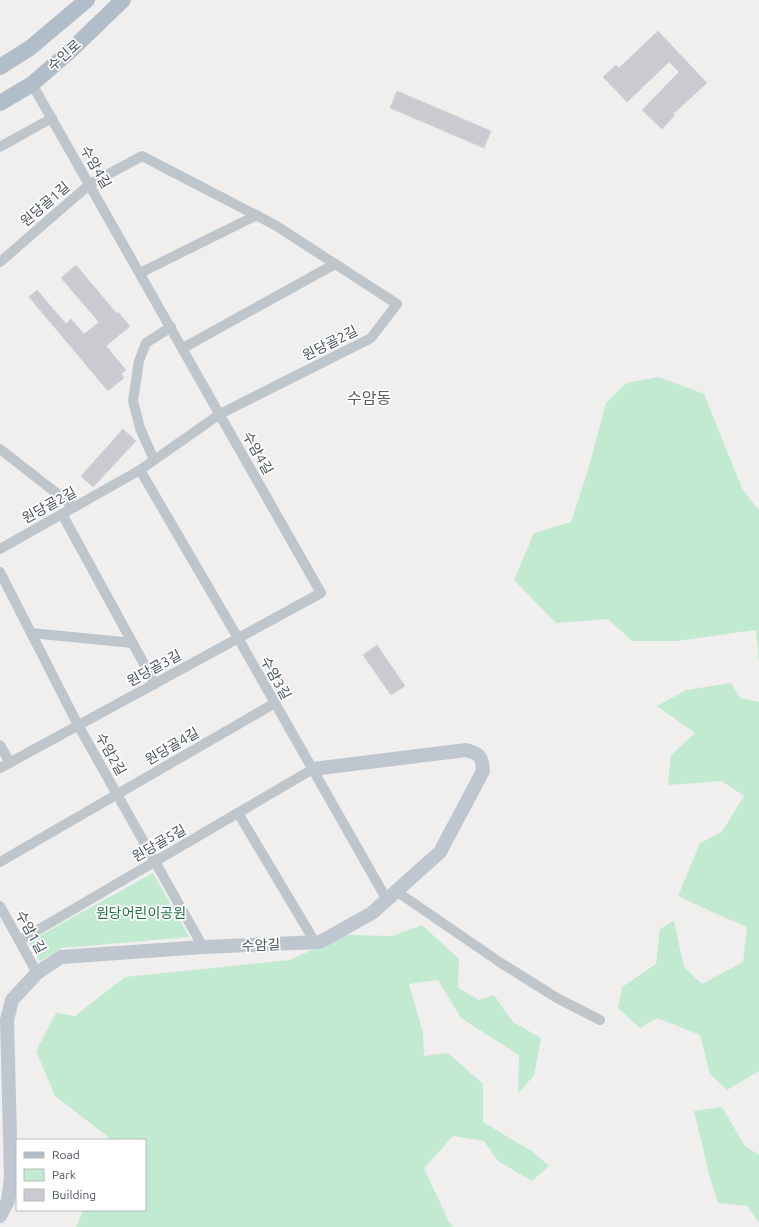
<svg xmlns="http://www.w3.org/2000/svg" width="759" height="1227" font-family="Ubuntu,'Noto Sans KR',sans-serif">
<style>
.green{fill:#c1ead1}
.building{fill:#c9cbd0;stroke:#d3d5d9}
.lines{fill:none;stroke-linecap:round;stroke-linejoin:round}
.street{stroke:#bec6cc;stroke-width:10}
.secondary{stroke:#bec7d0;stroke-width:14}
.primary{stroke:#b1beca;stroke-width:16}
.labels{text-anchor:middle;stroke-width:3.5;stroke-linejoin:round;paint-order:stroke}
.street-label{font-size:14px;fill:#48525a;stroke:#fff}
.park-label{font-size:14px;fill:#21744a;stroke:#fff}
.quarter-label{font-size:16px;fill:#5c5f62;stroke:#fff}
</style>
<rect width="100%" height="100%" fill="#f1eeee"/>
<g class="green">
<path d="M659,377L704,394L742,488L759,511V663L756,630L676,641H632L608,619L556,623L514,580L534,533L571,522L588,470L606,403L626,383Z"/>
<path d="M731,683L740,698L759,702V1071L727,1090L710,1074L700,1035L657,1018L640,1028L618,1008L622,987L656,964L660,929L674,921L684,967L702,984L743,962L747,927L710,911L678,896L700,843L722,832L744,796L722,781L668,785L671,755L695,733L657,706L686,690Z"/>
<path d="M153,873L189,937L62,948L40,961L28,942Z"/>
<path d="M422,925L459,959L458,988L479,1000L494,995L513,1022L541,1038L534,1075L518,1094L519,1055L461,1018L438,980L409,984L423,1033L424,1056L448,1053L483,1084V1122L533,1152L549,1166L532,1181L498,1161L484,1141L453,1136L424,1168L449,1222L454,1227H76L83,1210H145V1140H112L55,1096L36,1051L56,1013L75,1016L125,977L289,960L347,935L392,936Z"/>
<path d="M722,1107L745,1146L759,1155V1223L747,1206L718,1203L710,1178L694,1111Z"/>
</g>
<g class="building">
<path d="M658,31L707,83L673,114L675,115L662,129L642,110L679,72L669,62L627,102L603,77L616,65L619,68Z"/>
<path d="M397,91L491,131L484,148L390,108Z"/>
<path d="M76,265L117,314L118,312L130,326L106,346L126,370L121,374L124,378L108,391L29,297L37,290L66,324L71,319L84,334L99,322L61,278Z"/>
<path d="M123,429L136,441L93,487L81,476Z"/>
<path d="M377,645L405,686L391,695L363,655Z"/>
</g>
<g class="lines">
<g class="street">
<path d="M0,147L52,118"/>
<path d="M0,262L90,184L142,156L275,225L397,304L371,338L220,414L140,470L0,549"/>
<path d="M140,273L257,215"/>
<path d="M183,348L335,264"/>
<path d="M0,449L74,507"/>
<path d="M154,460L140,428L133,401L139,361L146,343L171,327"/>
<path d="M140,470L238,638L387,900"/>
<path d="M62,514L155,684"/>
<path d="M0,572L78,725L203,947"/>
<path d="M31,633L133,643"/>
<path d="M0,745L10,763"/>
<path d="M0,768L321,593L32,84"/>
<path d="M238,813L315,942"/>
<path d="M0,862L275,703"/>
<path d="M396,891L501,963L557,998L600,1020"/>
<path d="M0,906L37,973"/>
<path d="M19,941L313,769"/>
</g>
<path class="secondary" d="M0,1216L8,1201L11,1177L7,1020L12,1000L37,973L61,957L203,947L320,942L372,913L440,852L483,771C482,756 480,754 466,750L313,769"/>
<g class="primary">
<path d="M0,67L30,48L87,0"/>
<path d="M0,103L32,84L69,52L123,0"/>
</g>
</g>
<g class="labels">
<g class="street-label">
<text transform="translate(64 55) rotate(-42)" y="5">수인로</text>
<text transform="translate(96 167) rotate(60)" y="5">수암4길</text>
<text transform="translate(45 204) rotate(-41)" y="5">원당골1길</text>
<text transform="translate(330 343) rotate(-27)" y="5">원당골2길</text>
<text transform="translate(258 453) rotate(61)" y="5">수암4길</text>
<text transform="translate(49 505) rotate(-29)" y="5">원당골2길</text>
<text transform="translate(154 668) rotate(-29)" y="5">원당골3길</text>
<text transform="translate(276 678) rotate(61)" y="5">수암3길</text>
<text transform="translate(172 746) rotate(-30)" y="5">원당골4길</text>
<text transform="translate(111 754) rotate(60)" y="5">수암2길</text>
<text transform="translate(159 843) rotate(-30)" y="5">원당골5길</text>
<text transform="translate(31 932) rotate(61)" y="5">수암1길</text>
<text transform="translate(261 945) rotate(-2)" y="5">수암길</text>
</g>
<g class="park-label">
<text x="141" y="918">원당어린이공원</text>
</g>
<g class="quarter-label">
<text x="369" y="404">수암동</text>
</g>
</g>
<rect x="16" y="1139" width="130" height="72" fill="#ffffff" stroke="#b6babd"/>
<rect x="24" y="1152" width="20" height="6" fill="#b1beca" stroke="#b6babd"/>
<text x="52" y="1159" font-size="12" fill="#48525a">Road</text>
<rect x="24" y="1169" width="20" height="12" fill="#c1ead1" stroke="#b6babd"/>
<text x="52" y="1179" font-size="12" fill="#48525a">Park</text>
<rect x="24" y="1189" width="20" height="12" fill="#c9cbd0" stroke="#b6babd"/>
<text x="52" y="1199" font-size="12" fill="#48525a">Building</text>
</svg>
